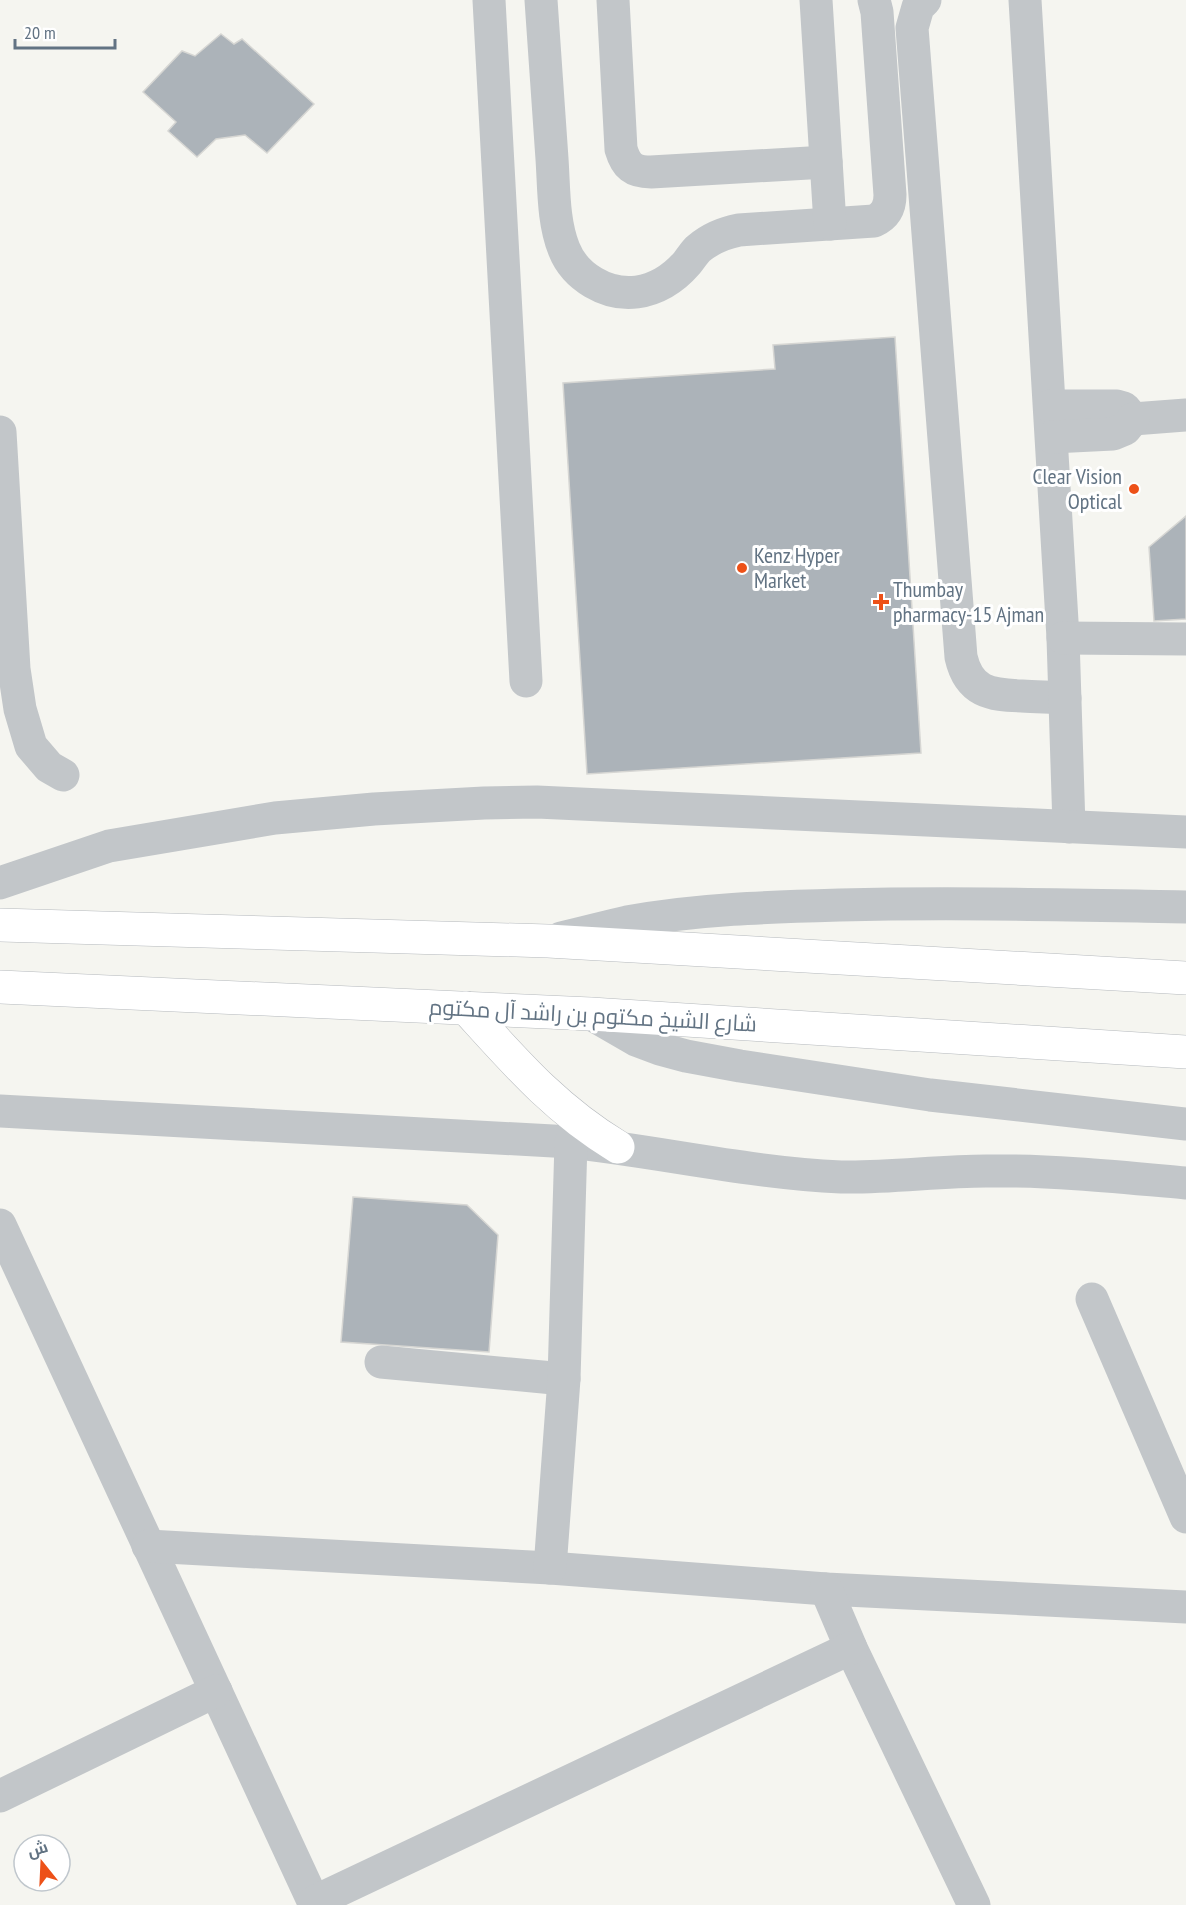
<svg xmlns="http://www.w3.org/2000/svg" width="1186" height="1905" font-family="'PT Sans Narrow',Cairo,sans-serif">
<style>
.building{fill:#acb3b9;stroke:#d6d6d3;stroke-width:1.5}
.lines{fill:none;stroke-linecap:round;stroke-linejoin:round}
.major-casing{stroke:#b5b9bd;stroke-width:34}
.minor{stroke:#c2c6c9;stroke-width:33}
.major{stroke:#fff;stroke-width:33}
.poi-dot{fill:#ed5118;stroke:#fff;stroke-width:2}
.labels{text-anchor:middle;stroke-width:6;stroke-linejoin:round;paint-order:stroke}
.poi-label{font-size:22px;fill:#627383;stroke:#fff;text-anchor:start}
.street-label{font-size:22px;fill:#627383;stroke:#fff}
</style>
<rect width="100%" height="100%" fill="#f5f5f0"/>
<g class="building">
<path d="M221,34L234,44L242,39L314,104L267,153L245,135L216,139L197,157L168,131L176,122L143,92L182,51L195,56Z"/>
<path d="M895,337L921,753L587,774L563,383L775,369L773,345Z"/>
<path d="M1186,516V619L1154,621L1149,547Z"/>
<path d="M353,1197L467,1205L498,1235L489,1352L341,1342Z"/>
</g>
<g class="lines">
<g class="major-casing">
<g id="major">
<path d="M0,925L548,941L1186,978"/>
<path d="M0,987L591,1014L1186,1052"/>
<path d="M466,1008C515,1062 555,1109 618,1147"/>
</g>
</g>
<g class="minor">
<path d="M489,0L526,681"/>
<path d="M541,0C545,53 548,106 552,159C554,188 553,222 564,249C575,277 607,296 637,292C658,289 674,278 687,263C691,258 694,253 698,249C711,238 723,233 739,230L874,221C885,216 890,208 890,195L877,12L874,0"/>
<path d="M613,0L621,149C626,166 633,172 651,172L826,162"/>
<path d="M816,0L830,224"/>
<path d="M925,0L918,7L912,28L961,657C969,692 990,695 1022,696C1037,697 1051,697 1065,698"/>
<path d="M1025,0L1063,638L1069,827"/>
<path d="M1050,406H1117L1124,408L1133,419"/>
<path d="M1133,419L1186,415"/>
<path d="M0,432L14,669L20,709L31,746L49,767L63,775"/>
<path d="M1052,437L1113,434L1125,429L1133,419"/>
<path d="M1063,638L1186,639"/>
<path d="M0,883L109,846L275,818L374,809L484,803L537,802L1186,832"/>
<path d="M561,938C583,933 605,927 627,922C697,909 769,907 840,905C955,902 1071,905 1186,907"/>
<path d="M591,1014L636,1040L660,1049L686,1056L740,1066L930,1095L1186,1124"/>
<path d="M0,1111L571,1142C661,1152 750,1173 841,1177C890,1178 938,1171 986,1171C1053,1170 1120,1177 1186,1183"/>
<path d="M0,1225L315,1905"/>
<path d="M1092,1299L1186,1517"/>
<path d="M381,1362L564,1379"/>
<path d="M148,1546L550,1568L826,1589L1186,1607"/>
<path d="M550,1568L564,1379L571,1142"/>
<path d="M826,1589L851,1648L974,1905"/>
<path d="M0,1796L216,1691"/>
<path d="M314,1902L851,1648"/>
</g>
<use href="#major" class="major"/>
</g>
<g class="poi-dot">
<circle cx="1134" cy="489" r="6"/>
<circle cx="742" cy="568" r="6"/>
<path d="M878 593h6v6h6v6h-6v6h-6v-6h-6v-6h6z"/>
</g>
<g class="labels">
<g class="poi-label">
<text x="1122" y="484" text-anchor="end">Clear Vision<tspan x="1122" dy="25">Optical</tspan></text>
<text x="754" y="563">Kenz Hyper<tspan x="754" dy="25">Market</tspan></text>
<text x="893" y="597">Thumbay<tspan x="893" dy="25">pharmacy-15 Ajman</tspan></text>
</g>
<g class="street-label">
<text transform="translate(593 1015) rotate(3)" y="8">شارع الشيخ مكتوم بن راشد آل مكتوم</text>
</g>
</g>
<g transform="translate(42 1863) rotate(342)"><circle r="28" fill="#ffffff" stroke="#c0c7cd" stroke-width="1.5"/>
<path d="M0-4.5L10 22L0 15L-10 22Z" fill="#ed5118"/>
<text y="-9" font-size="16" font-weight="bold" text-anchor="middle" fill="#627383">ش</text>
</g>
<path d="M15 39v9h100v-9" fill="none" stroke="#627383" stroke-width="3"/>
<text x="24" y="39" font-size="18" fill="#627383" stroke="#ffffff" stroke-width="4.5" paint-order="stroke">20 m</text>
</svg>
